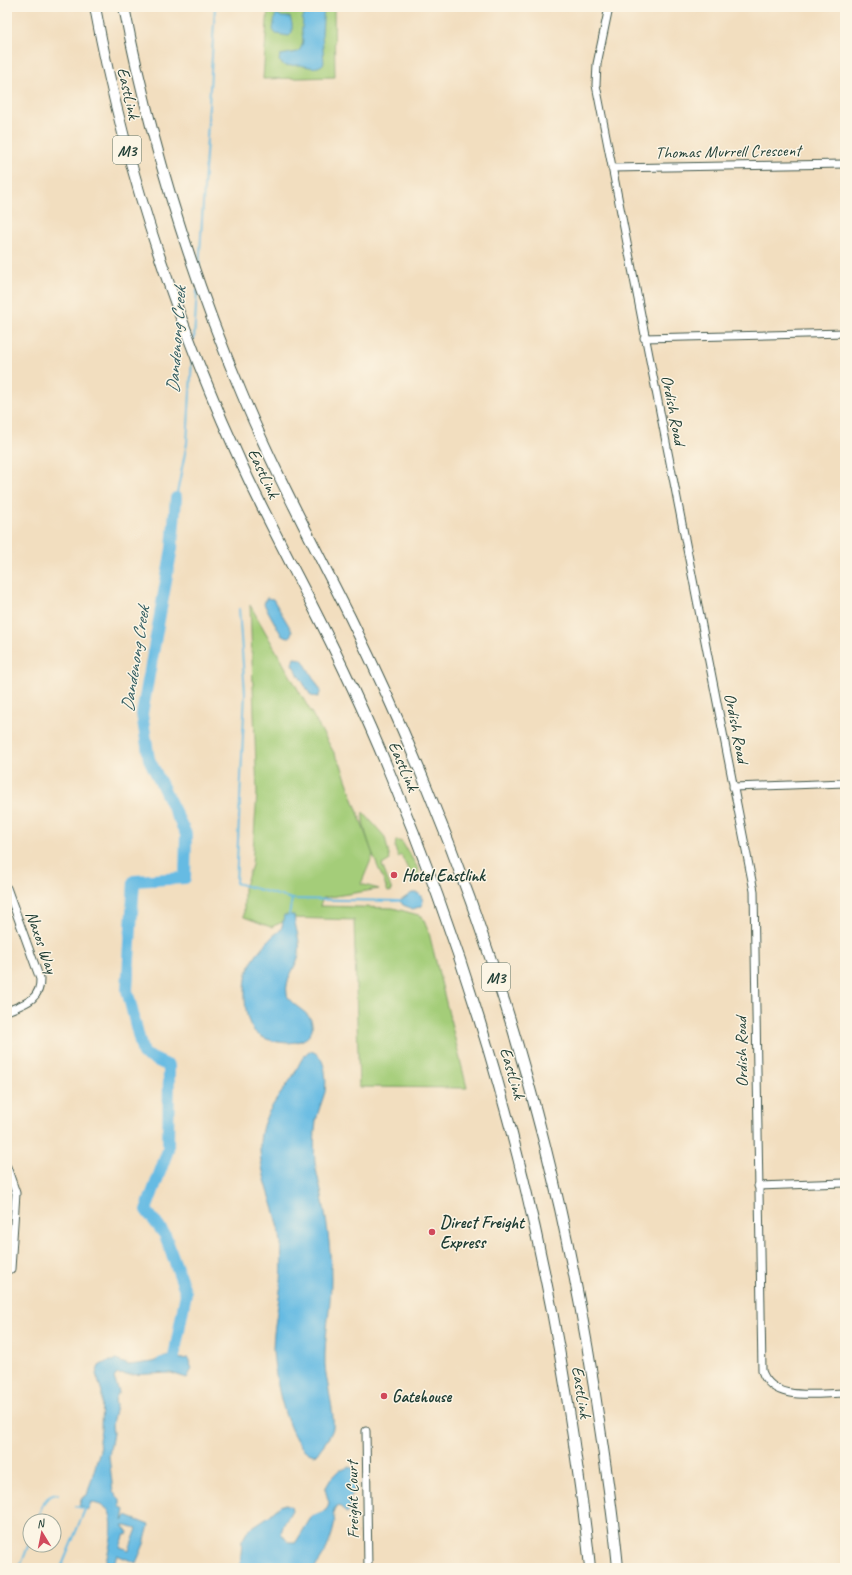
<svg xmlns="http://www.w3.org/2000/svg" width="852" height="1575" font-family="Caveat,sans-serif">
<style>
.green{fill:#a4cd79;stroke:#628556}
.water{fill:#66bbe3;stroke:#427c8c;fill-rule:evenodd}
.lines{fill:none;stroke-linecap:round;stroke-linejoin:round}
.stream{stroke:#66bbe3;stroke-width:2}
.river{stroke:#66bbe3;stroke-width:12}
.minor-casing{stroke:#3f5549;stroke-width:9}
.highway-casing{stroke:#3f5549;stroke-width:12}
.minor{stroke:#fff;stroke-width:7}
.highway{stroke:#fff;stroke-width:10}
.poi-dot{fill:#d1495b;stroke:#fcf5e5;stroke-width:1.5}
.labels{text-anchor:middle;stroke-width:3;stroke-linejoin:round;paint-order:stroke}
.shield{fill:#fcf5e5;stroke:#617469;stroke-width:1}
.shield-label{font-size:16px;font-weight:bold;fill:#1f3d34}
.street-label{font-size:17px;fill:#1f3d34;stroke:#fcf5e5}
.poi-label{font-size:17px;font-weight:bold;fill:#1f3d34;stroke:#fcf5e5;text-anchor:start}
.water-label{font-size:18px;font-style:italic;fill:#315c60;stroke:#fcf5e5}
</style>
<rect width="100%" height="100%" fill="#fcf5e5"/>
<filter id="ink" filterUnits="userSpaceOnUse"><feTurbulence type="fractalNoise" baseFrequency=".025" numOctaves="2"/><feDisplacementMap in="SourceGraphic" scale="8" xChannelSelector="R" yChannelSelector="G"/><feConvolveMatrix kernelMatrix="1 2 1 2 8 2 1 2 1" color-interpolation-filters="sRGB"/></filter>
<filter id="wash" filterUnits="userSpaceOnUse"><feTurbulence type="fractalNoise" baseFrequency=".012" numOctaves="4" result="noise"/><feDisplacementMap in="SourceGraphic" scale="16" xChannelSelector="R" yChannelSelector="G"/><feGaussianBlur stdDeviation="0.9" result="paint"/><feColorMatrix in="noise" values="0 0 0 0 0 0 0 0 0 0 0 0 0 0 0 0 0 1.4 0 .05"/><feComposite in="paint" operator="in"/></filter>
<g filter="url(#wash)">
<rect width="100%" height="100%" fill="#f2debf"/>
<g class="green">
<path d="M268,7H334L335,77L263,79Z"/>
<path d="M250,605L341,765L373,855L361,884L379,889L323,898L320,906L393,908L422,916L429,933L467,1088L359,1087L354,920L292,918L271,927L244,917V888L252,865L257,793Z"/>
<path d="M363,812L385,837L390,860L382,865L392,891L388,892C382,875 360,829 363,812Z"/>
<path d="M396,840L402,842L419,870L418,875L421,876L422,879L417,878L414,883H409L413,879L401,855L398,857L395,848Z"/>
</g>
<g class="water">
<path d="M305,7H324L322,34L324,63C317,71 308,66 299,65C294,65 289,66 285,66L279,61L280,55L298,52C304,45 303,40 302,32C301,27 304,24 302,19L306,12Z"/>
<path d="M277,14L282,17H290L292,24V33L289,36L276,34L273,30L275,16Z"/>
<path d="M266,598L273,599L292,631L290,637L282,636L264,604Z"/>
<path d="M294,658L302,659L321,691L318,697L311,696L292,664Z"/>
<path d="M412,893H418C422,897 424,900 422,906L413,909L403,905L400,901Z"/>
<path d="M284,915H294C295,929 301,940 299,954C297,967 284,979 287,994C290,1008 315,1011 312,1029C308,1050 265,1044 254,1031C244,1019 244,994 246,979C247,965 261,948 271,938C273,935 278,933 280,930C283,927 283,919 284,915Z"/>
<path d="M309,1051C326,1052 327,1079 325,1092C322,1102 318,1111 316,1121C314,1135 314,1149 315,1163C317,1176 321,1189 323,1202C328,1228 331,1254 331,1280C331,1309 324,1336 325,1365C326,1382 335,1413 333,1428C331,1437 322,1446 317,1454L314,1455C287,1450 274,1373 273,1350C273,1334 276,1320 278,1304C282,1282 283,1258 280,1235C275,1202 255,1167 261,1134C265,1111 280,1096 293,1076C298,1068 301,1057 309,1051Z"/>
<path d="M165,1356L182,1359L188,1358L192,1369L187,1378L171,1373L127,1375L117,1374L114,1378L119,1392L115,1399L116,1406L112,1425L113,1433L109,1456L113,1492L120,1499V1507L125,1510L123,1521L126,1516L149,1525L144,1544L136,1563L117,1555L113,1568H104C108,1555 118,1518 106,1508C103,1505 96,1504 91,1502L88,1510L79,1505L82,1498L87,1495L100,1450L99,1440L101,1430L102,1392L96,1374L99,1366L106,1362L116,1360L129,1365L153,1362ZM123,1525L137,1529L129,1550L120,1547L125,1534L127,1535L128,1532Z"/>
<path d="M348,1466L356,1470L355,1488L349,1500L350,1511L346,1513L341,1507L337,1506C329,1513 337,1518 334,1526C331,1540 325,1555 316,1566L314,1568H240L242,1541L248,1530L269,1516L280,1506L286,1504L291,1506L292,1510L284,1524L281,1533L288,1542H296L312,1516L326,1510L329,1503L325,1489L332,1477L340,1469H345Z"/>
</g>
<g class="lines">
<g class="stream">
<path d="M199,269L215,7"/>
<path d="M194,339L197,290"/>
<path d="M176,498L187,443L192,359"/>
<path d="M239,609L245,693L236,883L292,899L400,901"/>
<path d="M289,915L292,899"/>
<path d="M76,1506L85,1509"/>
<path d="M37,1521C41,1509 43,1495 58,1494"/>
<path d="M17,1568L22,1562L30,1541"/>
<path d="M61,1568L86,1507"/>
</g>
<path class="river" d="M162,1363L173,1362L186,1293L165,1235L146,1210L168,1150L169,1066L143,1054L127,990L134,881L185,878L186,834L149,759L142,714L172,548L176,498"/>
</g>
</g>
<g filter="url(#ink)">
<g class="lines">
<g class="minor-casing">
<g id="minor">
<path d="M609,7L597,64L596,85L754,891L762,1371C773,1403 818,1393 845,1393"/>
<path d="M612,168L845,164"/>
<path d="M644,338L845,333"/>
<path d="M733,787L845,783"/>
<path d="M7,888L40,979C41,1000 24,1004 7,1011"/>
<path d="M7,1167L16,1193L11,1269"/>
<path d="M758,1186L845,1183"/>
<path d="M366,1431L368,1568"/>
</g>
</g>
<g class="highway-casing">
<g id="highway">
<path d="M95,7C125,170 178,328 248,478C268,520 290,562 311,603C339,658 365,713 388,769C478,983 540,1206 573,1437C579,1480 586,1524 590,1568"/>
<path d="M124,7C150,140 189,269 242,394C274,471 313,543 350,617C377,672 402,727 425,783C511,990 569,1207 600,1428C607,1475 614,1521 618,1568"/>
</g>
</g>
<use href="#minor" class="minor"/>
<use href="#highway" class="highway"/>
</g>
</g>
<g class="poi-dot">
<circle cx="394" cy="875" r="4"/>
<circle cx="432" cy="1232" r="4"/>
<circle cx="384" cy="1396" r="4"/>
</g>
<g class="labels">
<g class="shield">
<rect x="113" y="136" width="28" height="28" rx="3"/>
<rect x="482" y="963" width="28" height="28" rx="3"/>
</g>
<g class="shield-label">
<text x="127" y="156">M3</text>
<text x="496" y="983">M3</text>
</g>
<g class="street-label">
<text transform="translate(129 93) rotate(77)" y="6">EastLink</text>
<text transform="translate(728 151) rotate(-1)" y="6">Thomas Murrell Crescent</text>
<text transform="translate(674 410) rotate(79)" y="6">Ordish Road</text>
<text transform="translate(264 473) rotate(65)" y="6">EastLink</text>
<text transform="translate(737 728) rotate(79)" y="6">Ordish Road</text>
<text transform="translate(404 766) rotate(67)" y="6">EastLink</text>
<text transform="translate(42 942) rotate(71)" y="6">Naxos Way</text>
<text transform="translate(741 1052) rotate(-91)" y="6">Ordish Road</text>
<text transform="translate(513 1073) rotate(74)" y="6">EastLink</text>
<text transform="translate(582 1392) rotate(81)" y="6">EastLink</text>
<text transform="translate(352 1500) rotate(-91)" y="6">Freight Court</text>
</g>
<g class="poi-label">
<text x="402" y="881">Hotel Eastlink</text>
<text x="440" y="1228">Direct Freight<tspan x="440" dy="20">Express</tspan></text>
<text x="392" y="1402">Gatehouse</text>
</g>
<g class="water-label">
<text transform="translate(176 340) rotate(-86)" y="6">Dandenong Creek</text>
<text transform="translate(135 659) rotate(-81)" y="6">Dandenong Creek</text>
</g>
</g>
<rect width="852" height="1575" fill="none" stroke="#fcf5e5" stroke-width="24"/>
<g transform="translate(42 1533) rotate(350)"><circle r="19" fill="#fcf5e5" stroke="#a4ab9e"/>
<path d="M0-3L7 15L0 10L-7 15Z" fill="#d1495b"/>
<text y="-6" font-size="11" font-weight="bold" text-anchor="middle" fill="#1f3d34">N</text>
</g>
</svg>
